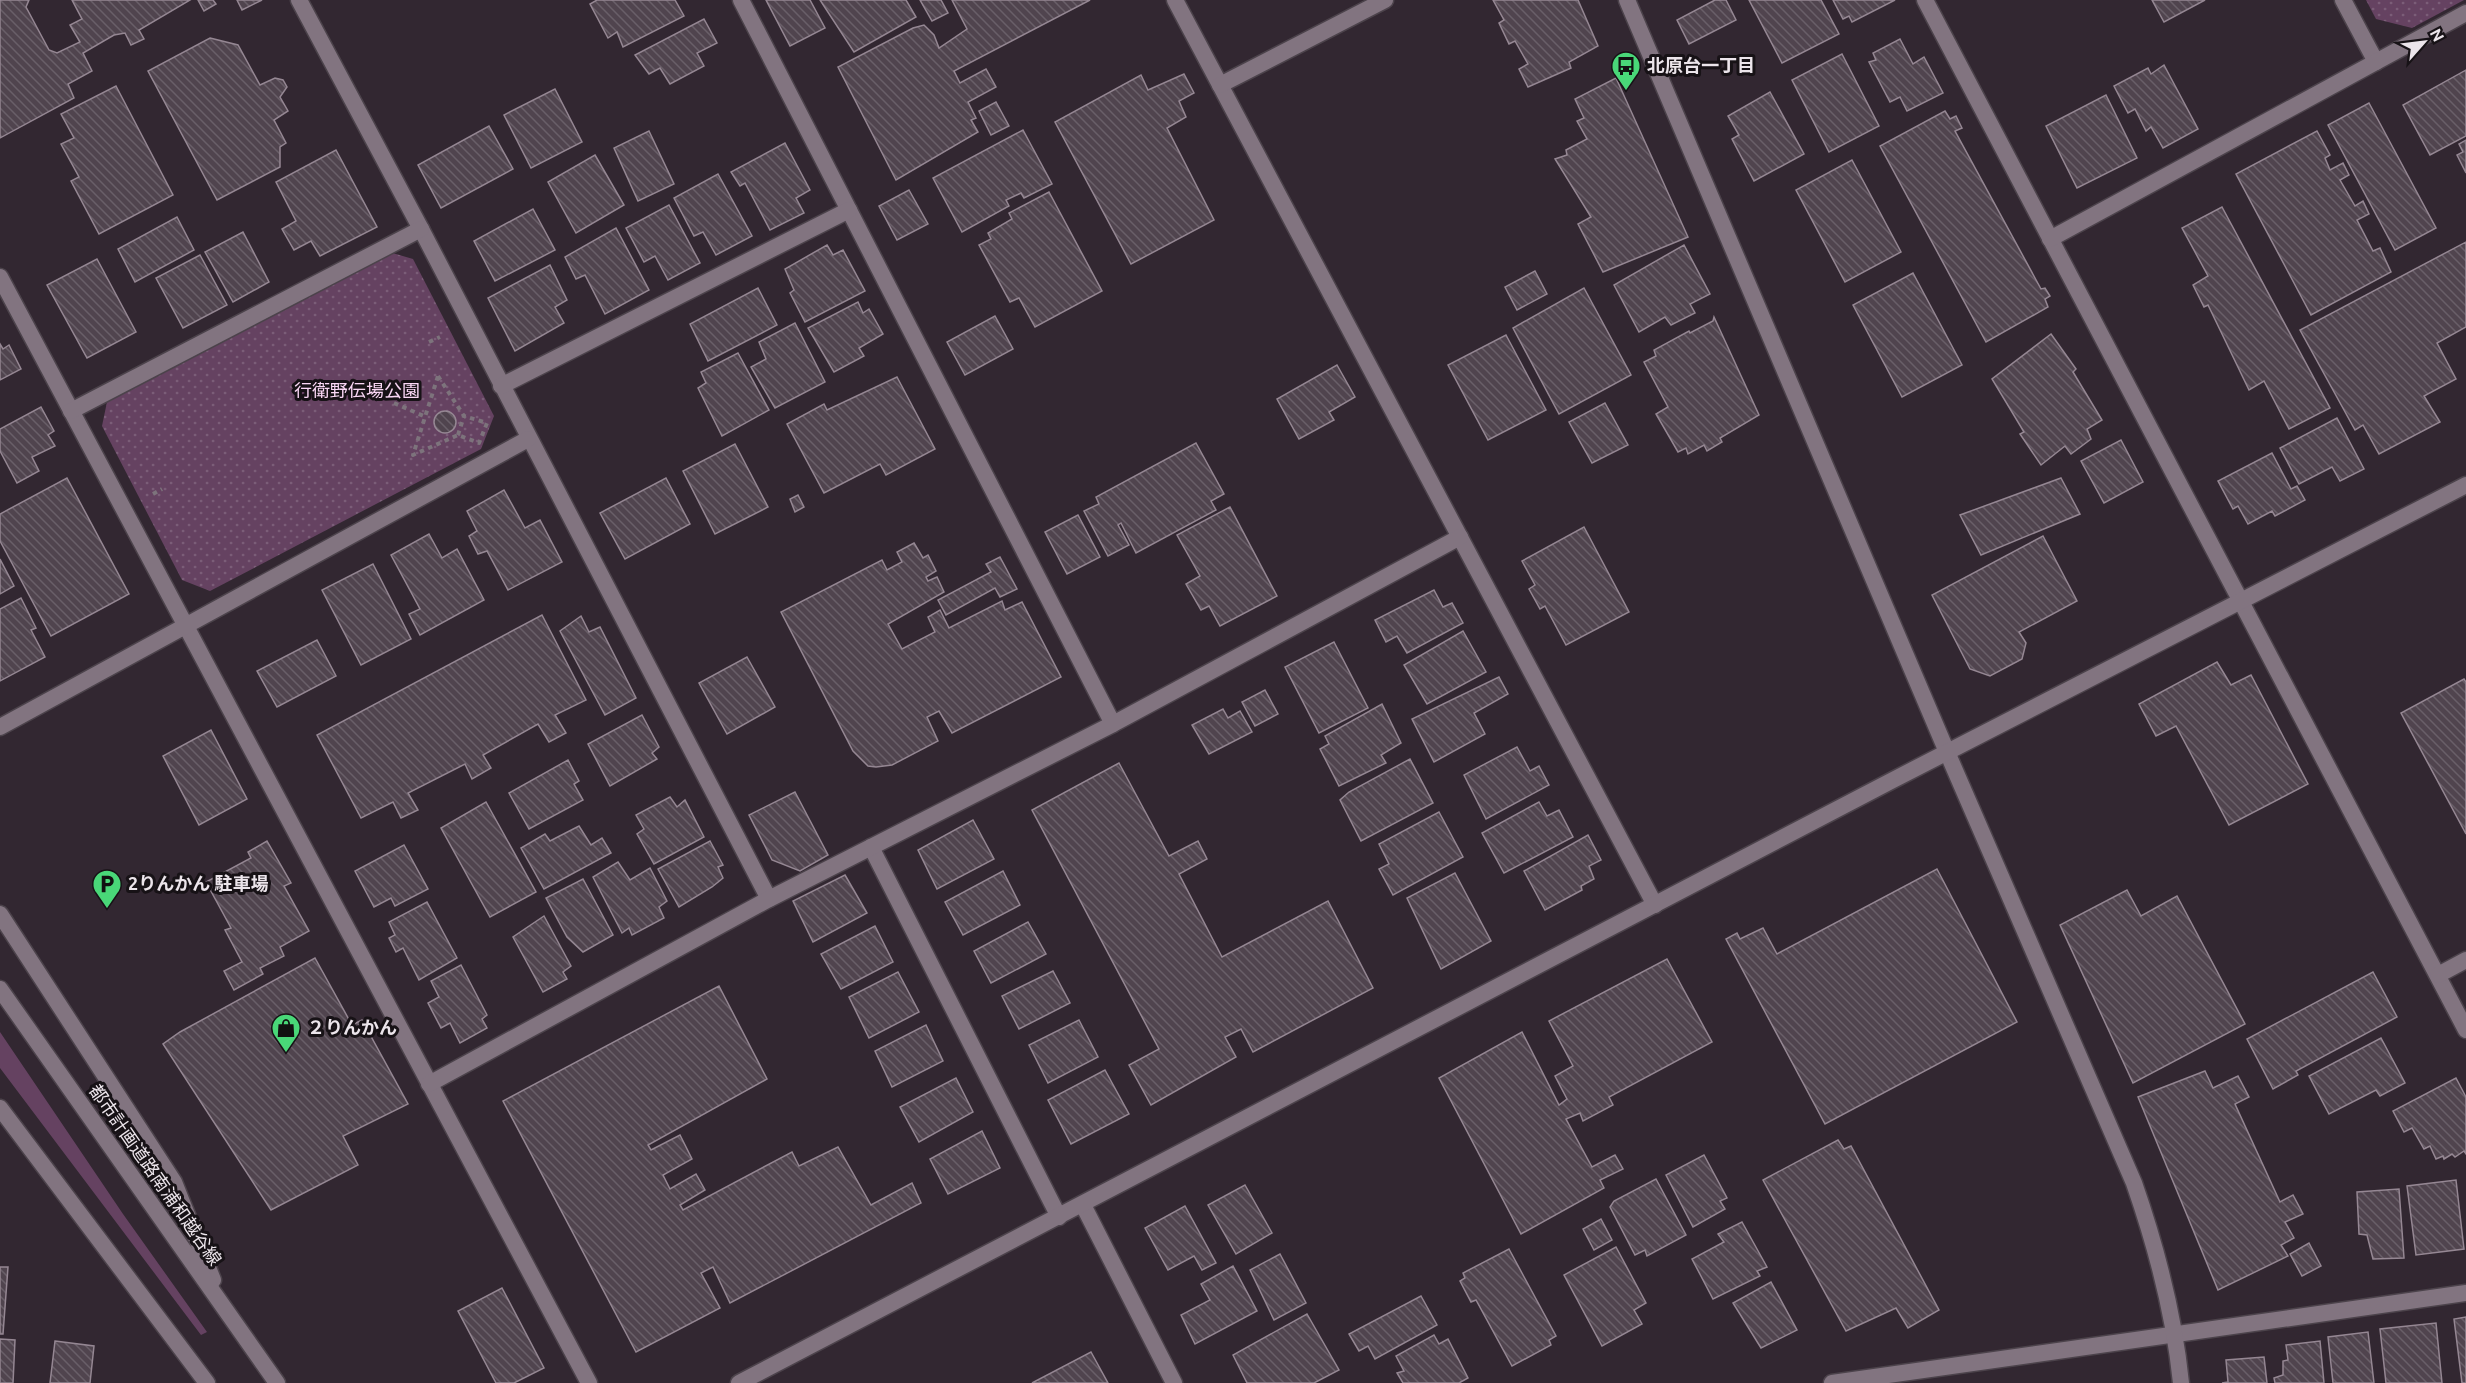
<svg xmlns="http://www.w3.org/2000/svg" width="2466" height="1383" font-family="Ubuntu,'Noto Sans JP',sans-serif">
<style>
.green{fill:#654261}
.park{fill:url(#park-dots)}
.building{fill:url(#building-back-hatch);stroke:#958793;stroke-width:1.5}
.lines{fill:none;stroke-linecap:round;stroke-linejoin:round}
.minor-casing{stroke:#4c434b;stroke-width:19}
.tertiary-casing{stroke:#4c434b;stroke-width:19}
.path{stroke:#7d737c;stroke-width:4;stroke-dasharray:4.5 4.5;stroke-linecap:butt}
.minor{stroke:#827480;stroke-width:16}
.tertiary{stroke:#827480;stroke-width:16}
.labels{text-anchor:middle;stroke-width:6;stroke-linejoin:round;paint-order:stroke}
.poi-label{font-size:18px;font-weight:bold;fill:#ece5eb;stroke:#171216;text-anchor:start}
.park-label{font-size:18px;fill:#fad7f5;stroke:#171216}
.street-label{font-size:18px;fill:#ece5eb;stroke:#171216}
</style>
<defs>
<pattern id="park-dots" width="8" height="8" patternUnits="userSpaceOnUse" patternTransform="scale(1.5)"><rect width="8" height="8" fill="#654261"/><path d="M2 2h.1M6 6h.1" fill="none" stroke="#7b5d78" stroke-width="1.8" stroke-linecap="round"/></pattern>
<pattern id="building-back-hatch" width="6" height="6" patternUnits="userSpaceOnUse" patternTransform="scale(1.5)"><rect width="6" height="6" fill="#50444e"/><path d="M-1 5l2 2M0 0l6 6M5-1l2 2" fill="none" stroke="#695f68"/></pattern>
</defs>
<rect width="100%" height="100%" fill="#322731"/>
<path class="green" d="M0,1032L123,1214L207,1332L201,1335L0,1068Z"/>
<g class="park">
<path d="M2366,0H2464L2412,28L2376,19Z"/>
<path d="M389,252L413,259L494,416L481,449L210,591L182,580L102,426L107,402Z"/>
</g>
<g class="building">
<path d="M0,0H29L26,7L49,50L57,53L80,42L70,25L82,19L72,0H190L139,30L144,39L131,45L125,33L114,35L83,53L92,71L68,84L74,98L0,138Z"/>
<path d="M198,0H213L216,4L204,11Z"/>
<path d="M237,0H262L242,10Z"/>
<path d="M597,0H675L684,16L623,47L617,32L608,38L590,4Z"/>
<path d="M766,0H810L825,28L790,46Z"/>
<path d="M820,0H906L916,17L854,52Z"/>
<path d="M920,0H941L948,13L932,21Z"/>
<path d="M952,0H1090L954,71L960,83L986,69L996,87L968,102L976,118L971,120L978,132L896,180L838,67L913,28L924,25L934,35L939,48L967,29Z"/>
<path d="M1493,0H1578L1598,46L1569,62L1571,68L1528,87L1519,69L1528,64L1515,41L1509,44L1499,23L1504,20Z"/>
<path d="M1715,0H1726L1736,20L1689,44L1677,20Z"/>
<path d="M1749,0H1821L1839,34L1782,63Z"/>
<path d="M1833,0H1895L1852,22L1849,16L1843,19Z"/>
<path d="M2152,0H2205L2164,22Z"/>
<path d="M704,19L717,43L697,53L704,66L670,84L660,68L649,74L635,55Z"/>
<path d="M210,38L238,45L260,85L275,78L283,80L287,87L280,97L288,111L274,120L286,143L280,147V167L217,200L148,71Z"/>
<path d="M1900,39L1913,64L1924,57L1943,93L1907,111L1900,97L1890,102L1869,62L1876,60L1873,53Z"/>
<path d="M1842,54L1879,126L1829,152L1792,80Z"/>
<path d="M2164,65L2198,129L2163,148L2151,127L2146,131L2135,109L2128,113L2114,86L2148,68L2151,74Z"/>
<path d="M2466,70V136L2430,155L2403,105Z"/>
<path d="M1184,74L1194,93L1179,101L1186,117L1167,128L1214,220L1131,264L1055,122L1141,75L1148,90Z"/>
<path d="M1616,78L1688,237L1603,272L1578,224L1591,217L1555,159L1567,155L1566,150L1587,139L1577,121L1584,118L1575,99Z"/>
<path d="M116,86L173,195L99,234L71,181L79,177L61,144L74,138L61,114Z"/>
<path d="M555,89L582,142L531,168L504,115Z"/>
<path d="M1770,92L1804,154L1754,181L1732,139L1739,135L1728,116Z"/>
<path d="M2106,95L2137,158L2077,188L2046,126Z"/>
<path d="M996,102L1009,126L991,135L979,111Z"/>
<path d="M2369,103L2436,228L2395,250L2328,125Z"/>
<path d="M1945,111L1950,119L1956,116L1962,128L1955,131L2041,289L2045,288L2050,296L2045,299L2048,307L1986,342L1880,146Z"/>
<path d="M489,126L513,169L441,208L418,165Z"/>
<path d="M1023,130L1052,184L1024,198L1021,193L1006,200L1009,206L962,232L933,178Z"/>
<path d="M649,131L674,184L638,201L614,148Z"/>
<path d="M2317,131L2330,155L2325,158L2330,170L2343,163L2349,175L2340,180L2355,206L2363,201L2369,214L2357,220L2373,251L2380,248L2391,272L2311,315L2236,174Z"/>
<path d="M2466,140V173L2457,155L2463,152L2459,144Z"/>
<path d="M785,143L810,190L796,198L804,213L770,230L745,183L740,186L731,172Z"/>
<path d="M336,150L377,227L320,256L311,241L294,250L282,229L296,221L276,182Z"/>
<path d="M595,155L624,205L576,233L548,182Z"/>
<path d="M1852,160L1901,252L1845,282L1796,190Z"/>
<path d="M718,174L752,236L716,255L703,232L694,236L674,198Z"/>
<path d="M909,190L928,224L897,240L879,206Z"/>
<path d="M1049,192L1102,291L1035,327L1019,298L1010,302L979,245L991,239L988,233L1012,219L1009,213Z"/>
<path d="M669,205L700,263L668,280L655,256L644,262L626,228Z"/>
<path d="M2222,207L2330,408L2289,429L2264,381L2249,390L2208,305L2204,307L2193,285L2208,276L2182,228Z"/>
<path d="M533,209L555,250L495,281L474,241Z"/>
<path d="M177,217L194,250L135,282L118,249Z"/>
<path d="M616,228L649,290L605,314L585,275L576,279L565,257Z"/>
<path d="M243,232L269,282L233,302L205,252Z"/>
<path d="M2466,242V327L2437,343L2456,379L2424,396L2440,422L2379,454L2363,425L2355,430L2300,330Z"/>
<path d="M827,245L833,255L843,250L865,291L805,322L790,293L794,290L785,269Z"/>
<path d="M1684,245L1710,294L1690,304L1695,313L1671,325L1665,317L1639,332L1614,285Z"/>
<path d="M200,255L227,305L183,328L156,278Z"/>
<path d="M97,259L136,332L87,358L47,285Z"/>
<path d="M550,265L567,300L555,307L564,323L515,351L488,298Z"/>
<path d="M1535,271L1547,294L1517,310L1505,287Z"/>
<path d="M1913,273L1962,365L1902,397L1853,305Z"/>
<path d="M758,288L777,325L708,361L690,324Z"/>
<path d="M1584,288L1631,375L1559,414L1513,328Z"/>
<path d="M858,302L863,313L869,309L883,334L859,348L864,356L834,372L808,328Z"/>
<path d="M995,316L1013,349L965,375L947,342Z"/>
<path d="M1714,317L1759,415L1720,438L1722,442L1707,451L1704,445L1688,454L1686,448L1678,452L1656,414L1668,407L1644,362L1656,356L1654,350L1689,331L1690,333L1713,321Z"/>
<path d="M795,323L825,382L775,408L751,367L766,359L759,342Z"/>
<path d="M2051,334L2076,369L2073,372L2102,420L2087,429L2091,439L2071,454L2065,446L2041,465L2020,434L2024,432L1992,379Z"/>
<path d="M1506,335L1546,410L1488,440L1448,365Z"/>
<path d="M0,344L3,349L9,345L21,369L0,380Z"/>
<path d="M738,353L769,410L722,436L698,388L706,383L701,372Z"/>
<path d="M1337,365L1355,397L1329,412L1334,420L1299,439L1277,399Z"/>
<path d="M897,377L935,449L886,475L880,464L824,493L787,424L824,404L827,410Z"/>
<path d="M1605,403L1628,445L1592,463L1569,422Z"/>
<path d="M41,407L54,431L48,435L55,446L32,457L39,471L17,483L0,451V429Z"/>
<circle cx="445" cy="422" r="11"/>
<path d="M2337,418L2364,469L2340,481L2332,467L2299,484L2280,448Z"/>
<path d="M2121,440L2143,482L2104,503L2081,461Z"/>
<path d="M1196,443L1224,494L1211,501L1216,510L1136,553L1121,523L1118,525L1129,545L1108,556L1084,511L1099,504L1096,497Z"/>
<path d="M735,444L768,507L715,534L683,471Z"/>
<path d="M2272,453L2291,489L2297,486L2305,500L2275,516L2272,511L2248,524L2238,506L2233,509L2218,481Z"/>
<path d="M67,478L129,594L51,636L0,541V514Z"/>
<path d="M666,478L690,524L625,559L600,513Z"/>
<path d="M2061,478L2080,514L1981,555L1960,515Z"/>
<path d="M504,490L525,528L540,520L562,562L508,590L487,551L478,554L469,536L477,531L467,511Z"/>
<path d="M798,495L804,507L795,512L790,499Z"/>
<path d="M1230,507L1277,596L1220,626L1209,606L1201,610L1186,584L1200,576L1177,535Z"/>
<path d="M1078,515L1100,557L1067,574L1045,532Z"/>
<path d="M1584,527L1629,612L1566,645L1545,606L1540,609L1529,589L1535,585L1522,561Z"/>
<path d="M429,534L442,558L457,549L484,600L420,635L409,614L420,609L391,555Z"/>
<path d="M2043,536L2077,601L2019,632L2026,643L2022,659L1990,676L1970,669L1932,595Z"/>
<path d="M914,543L923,558L928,555L936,571L926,577L928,581L937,577L944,592L888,624L902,649L935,632L928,617L940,610L949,628L1002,601L1005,610L1022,602L1061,677L952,733L939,711L927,717L938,741L892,765L876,767L868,766L853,751L781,612L882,560L887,570L902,562L897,552Z"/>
<path d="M1000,557L1017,589L1000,597L995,588L946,615L938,600L991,572L986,564Z"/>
<path d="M0,559L14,586L0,594Z"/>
<path d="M373,564L411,639L361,665L322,590Z"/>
<path d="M1434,590L1443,607L1452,603L1463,623L1407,653L1397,636L1386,642L1375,620Z"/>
<path d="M21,598L36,628L31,630L45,657L0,681V609Z"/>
<path d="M542,615L586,700L555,715L566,733L549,742L538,724L483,755L491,768L472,779L465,764L408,793L418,810L401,818L393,802L361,818L317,735Z"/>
<path d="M581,616L589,632L600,627L636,698L605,715L560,631Z"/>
<path d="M1463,631L1486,672L1427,704L1404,665Z"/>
<path d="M317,640L336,676L277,707L257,671Z"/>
<path d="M1334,642L1368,708L1319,733L1285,667Z"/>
<path d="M747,657L775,707L727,734L699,683Z"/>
<path d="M2217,662L2231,685L2251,675L2308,784L2229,825L2176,726L2156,736L2139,704Z"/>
<path d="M1499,677L1508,694L1474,713L1485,734L1434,762L1412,719Z"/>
<path d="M2464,679L2466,682V834L2401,713Z"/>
<path d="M1265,690L1278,714L1255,726L1242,702Z"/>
<path d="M1382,704L1401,743L1381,755L1386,763L1339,786L1320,749L1329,744L1325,736Z"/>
<path d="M1223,709L1228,718L1240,711L1252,732L1209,754L1192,725Z"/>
<path d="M642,715L659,747L652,753L657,759L610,786L588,744Z"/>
<path d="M211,730L247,799L199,825L163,756Z"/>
<path d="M1517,747L1530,771L1539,766L1549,785L1486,819L1464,775Z"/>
<path d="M1410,759L1433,803L1361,841L1340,800L1349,792Z"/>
<path d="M568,760L579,781L574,784L583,800L529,829L509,793Z"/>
<path d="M1119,763L1169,856L1198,841L1207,859L1179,874L1222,957L1328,901L1373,988L1253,1052L1241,1029L1225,1037L1236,1057L1151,1105L1129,1065L1159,1049L1032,810Z"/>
<path d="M795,792L828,855L800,871L772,860L749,815Z"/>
<path d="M670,797L677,807L685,800L704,837L654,864L637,834L644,829L636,815Z"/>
<path d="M486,802L536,892L490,917L441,828Z"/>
<path d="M1539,802L1547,816L1559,810L1573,837L1504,873L1482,833Z"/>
<path d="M1439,812L1463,857L1393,895L1379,869L1389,864L1379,844Z"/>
<path d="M973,820L994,859L937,889L918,850Z"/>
<path d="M579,826L591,845L602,838L611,853L544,889L521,848L545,834L550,841Z"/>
<path d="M1588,835L1601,860L1589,866L1594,879L1581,886L1582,890L1545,910L1524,871Z"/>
<path d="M267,841L291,883L284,886L309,931L280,947L284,956L260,968L263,974L234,990L224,971L242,962L225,930L231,928L206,882L251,858L248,852Z"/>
<path d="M710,841L723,865L718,867L723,878L712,887L679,907L658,869Z"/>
<path d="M404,845L428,889L395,906L391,898L374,907L355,871Z"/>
<path d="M618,862L630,880L650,868L667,901L659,907L664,918L632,935L629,928L622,933L593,877Z"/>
<path d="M1937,869L2017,1022L1825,1124L1726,939L1737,933L1740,939L1763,928L1777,954Z"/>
<path d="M1003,871L1020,905L963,935L945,902Z"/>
<path d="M1455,873L1491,941L1441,969L1407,898Z"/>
<path d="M845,875L867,913L813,942L793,901Z"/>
<path d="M583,879L613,935L583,952L567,937L546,898Z"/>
<path d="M2127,890L2141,916L2177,896L2245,1024L2133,1083L2060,925Z"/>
<path d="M427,902L457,958L419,980L403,948L396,952L389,938L395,935L389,922Z"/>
<path d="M544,916L571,966L563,972L567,979L543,992L513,937Z"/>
<path d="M1028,922L1046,954L991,983L974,951Z"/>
<path d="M875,926L893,962L841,989L821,954Z"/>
<path d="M315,958L352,1025L362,1020L408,1104L343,1136L358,1165L271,1210L163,1044L180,1032Z"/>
<path d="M1667,959L1712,1042L1609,1097L1613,1105L1583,1121L1580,1113L1566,1119L1592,1167L1615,1155L1623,1169L1600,1180L1604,1188L1521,1234L1439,1078L1522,1032L1559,1105L1567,1099L1555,1076L1573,1066L1549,1021Z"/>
<path d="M461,965L487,1015L482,1019L487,1028L460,1043L450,1023L441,1028L428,1003L439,997L431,981Z"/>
<path d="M1053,971L1070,1003L1019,1029L1002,996Z"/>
<path d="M898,972L919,1012L869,1038L849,997Z"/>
<path d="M2373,972L2397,1017L2296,1071L2298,1075L2273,1089L2247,1039Z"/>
<path d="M719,986L767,1079L648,1145L651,1150L680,1135L692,1159L663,1175L670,1189L696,1174L705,1190L680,1205L683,1210L792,1152L799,1166L838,1147L871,1205L912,1183L921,1203L730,1303L713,1267L701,1273L720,1308L636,1352L503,1101Z"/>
<path d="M1079,1020L1098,1057L1048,1083L1029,1045Z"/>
<path d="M926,1025L943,1061L892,1087L875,1051Z"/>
<path d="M2381,1038L2405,1083L2380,1096L2376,1090L2329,1114L2309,1076Z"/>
<path d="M1105,1070L1129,1114L1071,1144L1048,1100Z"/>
<path d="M2205,1071L2213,1088L2238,1076L2249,1097L2235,1104L2280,1202L2293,1195L2303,1214L2285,1222L2294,1238L2281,1245L2288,1256L2218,1290L2138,1097Z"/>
<path d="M956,1078L973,1112L919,1142L900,1107Z"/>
<path d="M2456,1078L2466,1097V1154L2464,1151L2455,1157L2452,1154L2444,1159L2443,1156L2436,1159L2430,1146L2424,1149L2412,1128L2404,1132L2393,1111Z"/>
<path d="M982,1131L1000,1168L948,1194L930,1159Z"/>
<path d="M1838,1140L1844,1149L1851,1146L1939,1310L1908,1328L1896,1308L1846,1331L1763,1180Z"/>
<path d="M1704,1155L1727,1198L1720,1201L1725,1209L1693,1227L1666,1175Z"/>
<path d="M1656,1179L1686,1235L1647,1256L1645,1250L1635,1255L1610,1207L1614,1201Z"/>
<path d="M2456,1180L2464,1249L2416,1255L2407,1186Z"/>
<path d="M1245,1185L1272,1233L1236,1254L1208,1205Z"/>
<path d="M2399,1189L2404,1258L2373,1259L2367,1235L2359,1234L2357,1192Z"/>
<path d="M1185,1206L1216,1263L1202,1270L1194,1256L1168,1270L1145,1228Z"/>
<path d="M1601,1219L1612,1240L1594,1250L1583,1229Z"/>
<path d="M1742,1222L1767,1267L1757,1271L1760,1276L1713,1299L1692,1259L1724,1242L1718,1234Z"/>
<path d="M2309,1243L2321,1266L2302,1276L2290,1254Z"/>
<path d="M1616,1247L1646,1303L1634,1310L1642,1324L1602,1346L1564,1275Z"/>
<path d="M1509,1249L1556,1336L1549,1340L1551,1345L1512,1366L1476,1300L1471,1302L1460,1281L1465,1278L1463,1273Z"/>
<path d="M1280,1254L1306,1303L1274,1320L1250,1270Z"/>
<path d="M1233,1266L1257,1311L1195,1344L1181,1315L1210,1300L1201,1284Z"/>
<path d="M0,1267H8L3,1334H0Z"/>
<path d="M1771,1282L1797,1330L1761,1348L1733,1303Z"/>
<path d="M502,1288L544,1368L514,1383H496L458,1311Z"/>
<path d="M1421,1296L1437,1325L1375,1359L1368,1346L1359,1351L1349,1334Z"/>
<path d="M1307,1314L1339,1370L1314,1383H1247L1233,1355Z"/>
<path d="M2466,1317V1383H2462L2454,1319Z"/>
<path d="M2436,1323L2442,1383H2386L2380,1329Z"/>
<path d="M2368,1332L2374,1383H2333L2328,1337Z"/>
<path d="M1434,1335L1439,1344L1448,1339L1468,1378L1459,1383H1403L1397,1373L1404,1371L1396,1356Z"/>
<path d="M0,1339L15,1340L13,1383H0Z"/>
<path d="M55,1341L94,1346L90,1383H50Z"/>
<path d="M2320,1341L2324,1383H2275L2274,1378L2283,1375V1361L2288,1360L2286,1345Z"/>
<path d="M1091,1352L1108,1383H1032Z"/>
<path d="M2264,1357L2267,1383H2222L2228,1382L2226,1360Z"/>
</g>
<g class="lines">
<g class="minor-casing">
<g id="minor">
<path d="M299,0L421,229L769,899"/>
<path d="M741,0L1113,724"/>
<path d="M1175,0L1655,905"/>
<path d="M1925,0L2466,1030"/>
<path d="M2343,0L2376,62"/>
<path d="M1220,85L1385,0"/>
<path d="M2050,239L2466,13"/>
<path d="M0,277L589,1383"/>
<path d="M501,386L849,210"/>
<path d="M71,411L421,229"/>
<path d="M0,727L528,439"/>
<path d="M871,847L1059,1217"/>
<path d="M2438,975L2466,960"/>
<path d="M429,1084L769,899L1113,724L1460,537"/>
<path d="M1083,1205L1174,1383"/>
<path d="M1832,1383L2466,1293"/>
</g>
</g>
<g class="tertiary-casing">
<g id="tertiary">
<path d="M1627,0L1947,752L2134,1183C2157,1249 2174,1314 2181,1383"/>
<path d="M0,914L174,1182L213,1280"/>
<path d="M0,989L277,1383"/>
<path d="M0,1108L207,1383"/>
<path d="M739,1383L1893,780L2466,485"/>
</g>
</g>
<g class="path">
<path d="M429,342L440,337"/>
<path d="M438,376L464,416L487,423L479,443L458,435L413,455Z"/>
<path d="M394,403L426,417"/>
<path d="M458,435L464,416"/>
<path d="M153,494L162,489"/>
</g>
<use href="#minor" class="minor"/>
<use href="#tertiary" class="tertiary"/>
</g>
<defs>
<g id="bus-pin" transform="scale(1.5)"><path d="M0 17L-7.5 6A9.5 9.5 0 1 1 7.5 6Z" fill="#49d778" stroke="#171216"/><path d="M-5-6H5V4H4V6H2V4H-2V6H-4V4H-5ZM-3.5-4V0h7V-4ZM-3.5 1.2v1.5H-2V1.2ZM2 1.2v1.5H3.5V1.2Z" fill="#111"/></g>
<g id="parking-pin" transform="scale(1.5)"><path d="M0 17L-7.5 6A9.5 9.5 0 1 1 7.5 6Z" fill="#49d778" stroke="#171216"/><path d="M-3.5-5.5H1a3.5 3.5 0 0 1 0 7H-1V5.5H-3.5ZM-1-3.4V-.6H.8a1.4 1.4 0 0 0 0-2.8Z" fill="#111"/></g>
<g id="shop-pin" transform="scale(1.5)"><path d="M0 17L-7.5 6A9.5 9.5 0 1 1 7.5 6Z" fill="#49d778" stroke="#171216"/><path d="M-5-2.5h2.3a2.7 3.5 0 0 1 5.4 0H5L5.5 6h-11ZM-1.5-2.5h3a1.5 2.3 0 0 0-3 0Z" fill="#111"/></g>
</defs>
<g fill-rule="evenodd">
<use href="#bus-pin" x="1626" y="66"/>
<use href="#parking-pin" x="107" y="884"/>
<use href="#shop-pin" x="286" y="1028"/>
</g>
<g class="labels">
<g class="poi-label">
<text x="1647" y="72">北原台一丁目</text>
<text x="128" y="890">2りんかん 駐車場</text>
<text x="307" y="1034">２りんかん</text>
</g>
<g class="park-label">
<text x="357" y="397">行衛野伝場公園</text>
</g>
<g class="street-label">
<text transform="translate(155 1175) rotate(55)" y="6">都市計画道路南浦和越谷線</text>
</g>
</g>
<g transform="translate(2424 42) rotate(62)" stroke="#171216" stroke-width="4.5" paint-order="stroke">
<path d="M0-4.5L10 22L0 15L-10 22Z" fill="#ece5eb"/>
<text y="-9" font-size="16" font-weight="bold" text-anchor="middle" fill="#ece5eb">N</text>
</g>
</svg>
